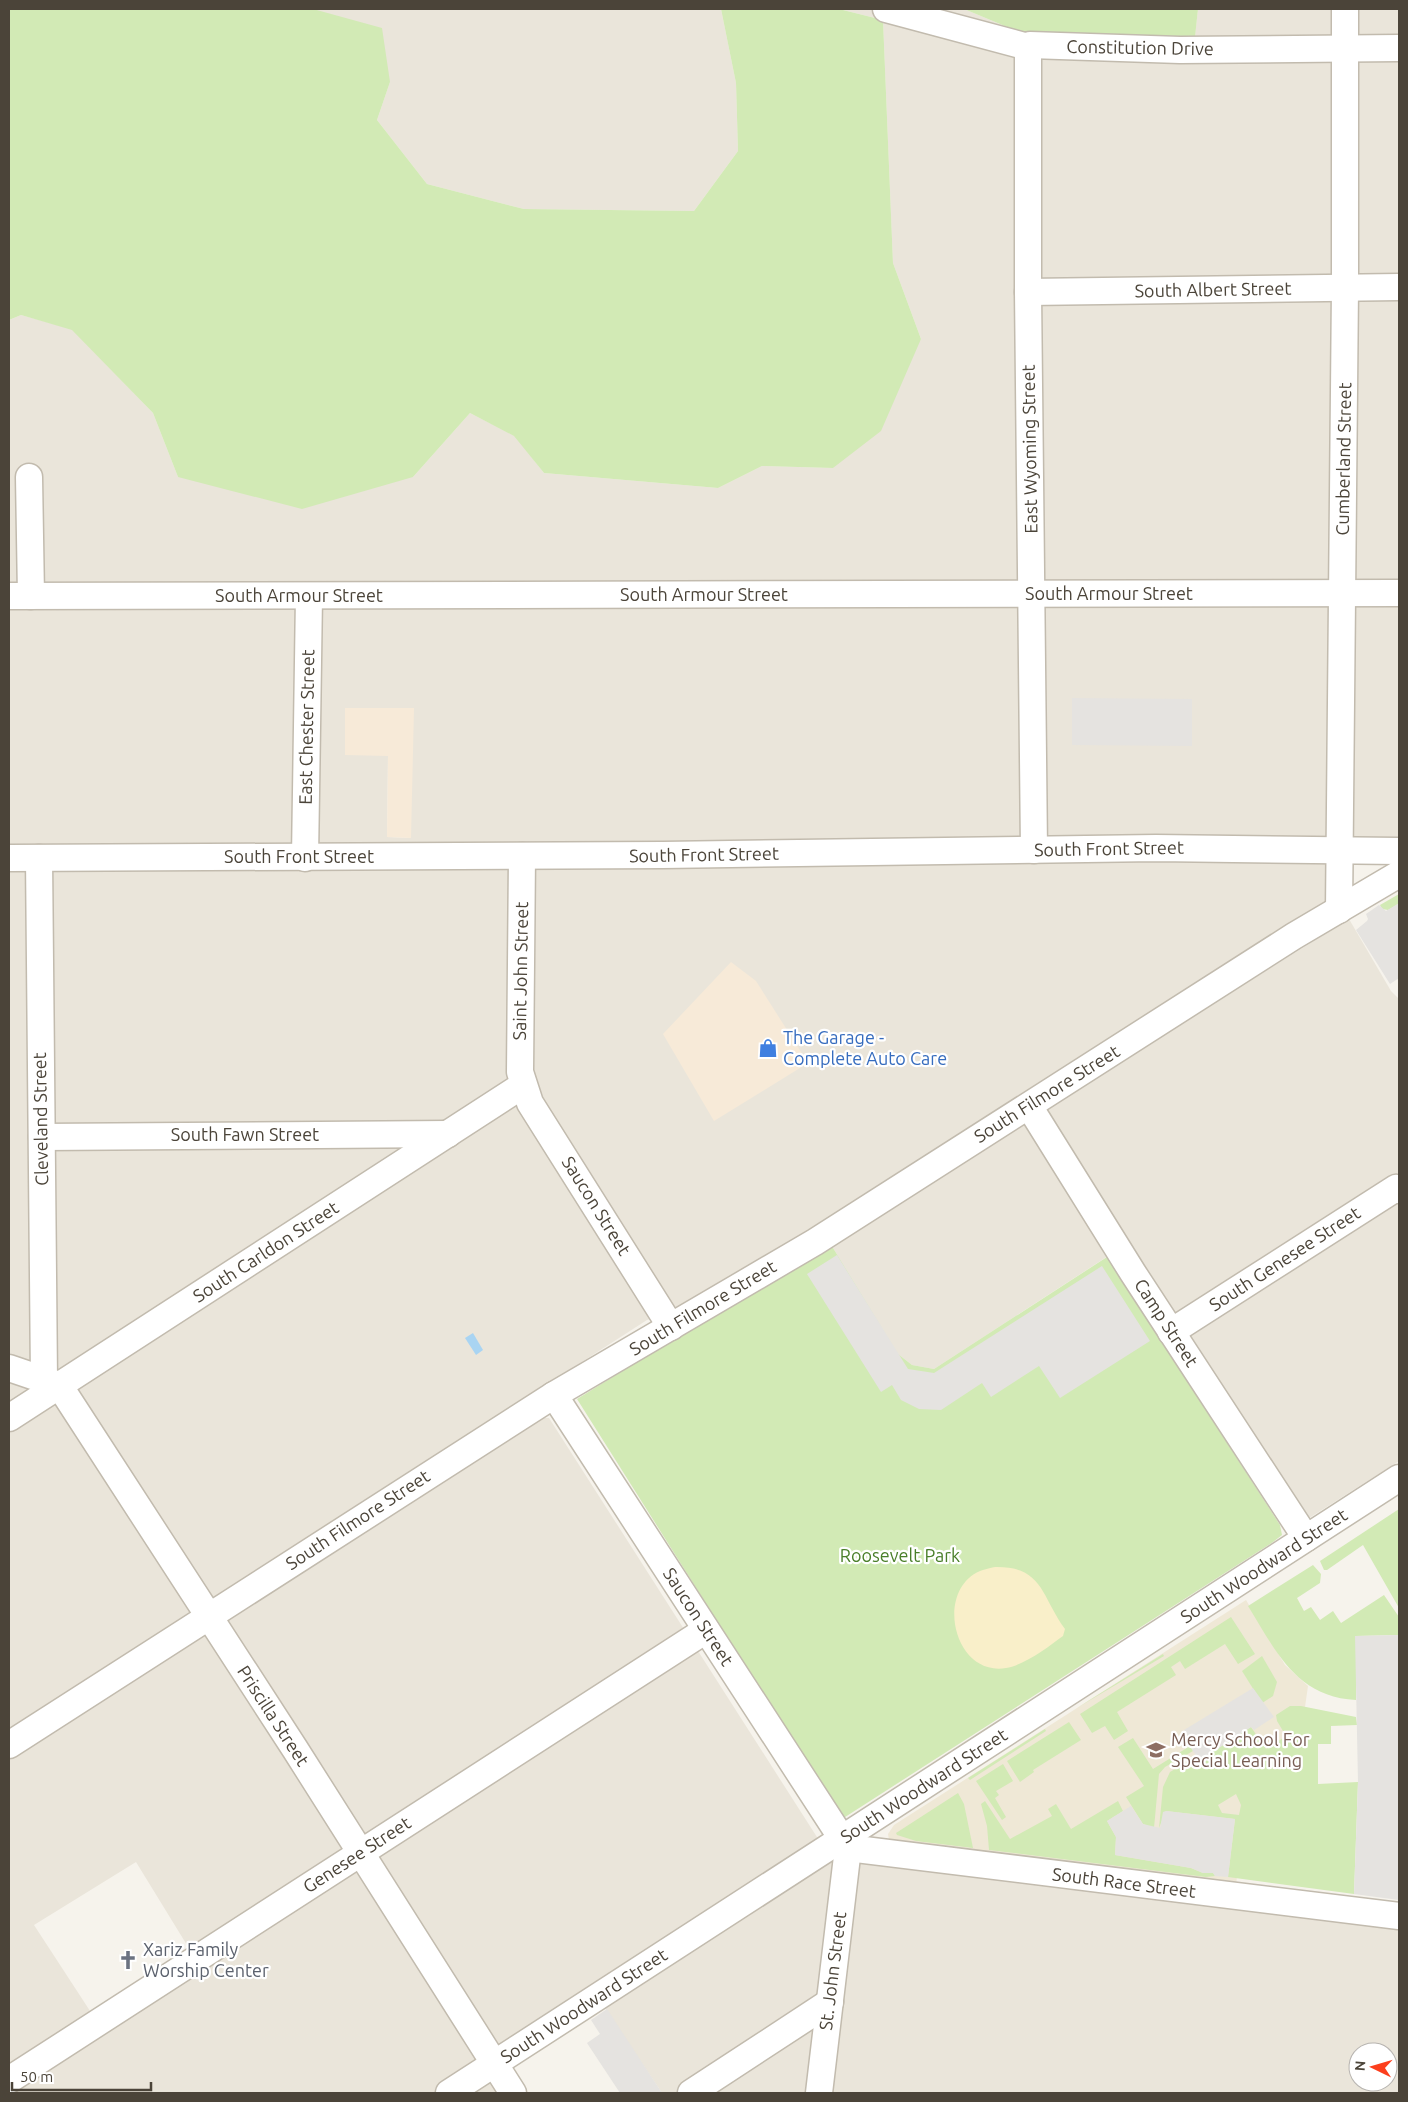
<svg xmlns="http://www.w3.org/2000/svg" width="1408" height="2102" font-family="Ubuntu,sans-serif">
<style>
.residential{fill:#eae5da;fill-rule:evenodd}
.commercial{fill:#f7ead8}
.education{fill:#efe8d6}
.green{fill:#d2eab5;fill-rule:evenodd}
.sand{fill:#f9efc9}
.parking{fill:#e5e3e0}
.water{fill:#a9d4f2}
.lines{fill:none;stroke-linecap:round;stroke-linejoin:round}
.minor-casing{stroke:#c2bbae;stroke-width:29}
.minor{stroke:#fff;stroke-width:26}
.labels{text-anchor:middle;stroke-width:4.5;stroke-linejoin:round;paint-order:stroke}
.street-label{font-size:18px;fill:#4b4439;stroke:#fff}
.shop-label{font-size:18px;fill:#366cbe;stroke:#fff;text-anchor:start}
.park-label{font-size:18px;fill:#4a7f2a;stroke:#fff}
.education-label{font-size:18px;fill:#785e54;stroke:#fff;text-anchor:start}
.worship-label{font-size:18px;fill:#5b616d;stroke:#fff;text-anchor:start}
</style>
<rect width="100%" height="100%" fill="#f6f3ec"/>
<g class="residential">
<path d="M313,9H721L736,83L738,151L694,211L524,209L427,184L377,120L390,82Z"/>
<path d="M839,9H964L1031,37L1195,36L1198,9H1399V839L1329,840L1328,902L686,1311L647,1320L9,1731V320L21,315L72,329L153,413L178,477H413L470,413L515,436L544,473L718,488L762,466L833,468L921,339L893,263L883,20ZM388,755L411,838L387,837Z"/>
<path d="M1349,919L1391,991L1399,999V1461L1306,1520L1125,1245L934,1369L912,1365L898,1354L830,1243Z"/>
<path d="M540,1418H549L831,1859L1399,1928V2093H662L603,2005L490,2079L499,2093H9V1760ZM136,1862L190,1950L92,2014L34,1925ZM1358,2052H1388V2082H1358Z"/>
</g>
<g class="commercial">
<path d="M345,708H414L411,838L387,837L388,756L345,755Z"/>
<path d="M731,962L756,981L808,1063L714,1121L663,1034Z"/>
</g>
<path class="education" d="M1246,1600L1285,1665L1308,1686L1305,1707L1243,1815L1236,1886L889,1840L888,1834L894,1825Z"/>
<g class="green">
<path d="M9,9H313L382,28L390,82L377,120L427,184L524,209L694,211L738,151L736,83L721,9H839L883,20L893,263L921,339L881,431L833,468L762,466L718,488L544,473L514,436L470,413L413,477L302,509L178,477L153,413L72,330L21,315L9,320Z"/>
<path d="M964,9H1198L1195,37H1031Z"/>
<path d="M1399,894V904L1388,910L1382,909L1380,905Z"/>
<path d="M830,1243L898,1354L912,1365L934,1369L1107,1257L1280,1525L1282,1535L1273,1542L842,1819L577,1399Z"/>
<path d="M1399,1509V1608L1363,1545L1327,1570H1324L1320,1561Z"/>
<path d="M1313,1565L1321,1574L1320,1583L1297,1598L1304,1611L1311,1607L1320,1620L1333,1611L1341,1623L1384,1595L1399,1617V1635L1356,1636V1700C1296,1697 1276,1651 1248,1606Z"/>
<path d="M1231,1617L1255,1654L1238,1664L1225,1644L1185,1669L1180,1661L1171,1667L1176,1675L1117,1712L1128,1731L1114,1740L1105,1726L1092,1733L1080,1714Z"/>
<path d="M1163,1654L1164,1656L1077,1708Z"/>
<path d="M1262,1656L1277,1682L1273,1696L1262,1703L1242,1671Z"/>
<path d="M1290,1706H1301L1356,1717L1357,1725L1331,1726V1744H1318V1784L1358,1782L1354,1894L1228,1877L1235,1819L1166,1811L1159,1828L1163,1787L1170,1772L1197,1756L1199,1760L1251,1727L1266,1749L1286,1736L1277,1721L1276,1715ZM1236,1794L1241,1805L1239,1815L1222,1813L1218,1805Z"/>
<path d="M1069,1722L1081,1740L1033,1770L1034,1772L1020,1782L1007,1761Z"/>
<path d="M1045,1729L1046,1731L970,1780L968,1778Z"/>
<path d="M1133,1738L1153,1769L1190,1746L1193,1751L1165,1767L1159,1774L1154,1828L1143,1824L1126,1797L1144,1786L1118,1747Z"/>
<path d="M1003,1764L1013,1781L996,1791L999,1795L995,1798L1006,1817L1002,1820L976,1781Z"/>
<path d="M958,1793L964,1804L973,1848L916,1841L897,1835L896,1833Z"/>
<path d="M985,1801L1010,1839L1052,1816L1048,1809L1056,1804L1071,1829L1118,1801L1123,1811L1107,1821L1116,1837L1115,1855L1191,1868L1203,1873H1213L1215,1876L1206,1877L989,1850L987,1826L981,1804Z"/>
</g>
<path class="sand" d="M995,1567C1043,1566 1041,1596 1065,1629L1063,1636C1048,1647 1025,1665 1006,1668C954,1677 934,1591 980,1571C985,1569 990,1568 995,1567Z"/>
<g class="parking">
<path d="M1072,698L1192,699V746L1072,745Z"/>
<path d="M1399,903V978L1390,984L1356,930L1367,921L1368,919L1366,914L1379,905L1386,911Z"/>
<path d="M837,1255L908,1369L934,1373L1102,1266L1150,1341L1060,1398L1039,1366L991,1397L982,1383L941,1410L919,1409L901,1400L892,1385L881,1392L807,1274Z"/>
<path d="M1399,1635V1900L1354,1894L1358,1782L1355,1636Z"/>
<path d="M1253,1688L1274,1717L1254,1730L1251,1727L1199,1761L1190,1746L1193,1744L1184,1730Z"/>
<path d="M1131,1806L1143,1824L1160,1828L1163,1812L1166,1811L1235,1819L1228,1877L1215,1876L1213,1873H1203L1191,1868L1115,1855L1116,1837L1107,1821Z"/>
<path d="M607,2009L662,2093H620L587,2043L600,2034L591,2020Z"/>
</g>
<path class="water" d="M473,1333L483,1350L476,1355L465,1338Z"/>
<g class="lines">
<g class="minor-casing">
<g id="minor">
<path d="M886,9L1028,47L1030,45L1180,50L1399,48"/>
<path d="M1028,47V292L1034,850"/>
<path d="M1028,292L1399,287"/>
<path d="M29,477L31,596"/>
<path d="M9,596L1399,593"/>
<path d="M522,856L520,1072L530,1103L671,1327"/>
<path d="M9,858L663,855L1156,848L1399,851"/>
<path d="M39,858L44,1380"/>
<path d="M305,858L309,596"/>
<path d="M1339,910L1345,287V9"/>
<path d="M1029,1106L1133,1273L1306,1538"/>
<path d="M42,1137L448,1134"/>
<path d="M1171,1332L1396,1188L1399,1190"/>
<path d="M9,1368L59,1385L295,1749L513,2093"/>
<path d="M554,1395L848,1848"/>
<path d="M9,1418L523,1085"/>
<path d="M9,1745L554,1395L815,1242L1294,936L1399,874"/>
<path d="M848,1848L1399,1916"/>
<path d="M9,2080L706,1630"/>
<path d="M449,2093L1399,1478"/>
<path d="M691,2093L830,2002"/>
<path d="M819,2093L848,1848"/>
</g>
</g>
<use href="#minor" class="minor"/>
</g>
<defs>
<g id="shop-bare" transform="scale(1.5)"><path d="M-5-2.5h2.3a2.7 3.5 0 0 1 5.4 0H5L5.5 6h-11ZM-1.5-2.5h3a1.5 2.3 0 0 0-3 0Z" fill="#3f7fe0" stroke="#fff" stroke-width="2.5" paint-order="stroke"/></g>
<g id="school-bare" transform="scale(1.5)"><path d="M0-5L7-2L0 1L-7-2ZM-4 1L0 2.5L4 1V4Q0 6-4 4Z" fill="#8d6e63" stroke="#fff" stroke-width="2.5" paint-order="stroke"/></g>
<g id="church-bare" transform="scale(1.5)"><path d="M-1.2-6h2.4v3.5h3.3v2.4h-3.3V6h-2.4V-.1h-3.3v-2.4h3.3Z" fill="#6b7280" stroke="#fff" stroke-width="2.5" paint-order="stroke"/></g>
</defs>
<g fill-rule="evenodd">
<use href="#shop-bare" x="768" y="1048"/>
<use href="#school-bare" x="1156" y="1750"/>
<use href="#church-bare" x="128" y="1960"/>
</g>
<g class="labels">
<g class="street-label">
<text transform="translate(1140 48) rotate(1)" y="6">Constitution Drive</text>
<text transform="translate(1213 290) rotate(-1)" y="6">South Albert Street</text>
<text transform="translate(1030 449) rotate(-91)" y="6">East Wyoming Street</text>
<text transform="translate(1344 459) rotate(-89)" y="6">Cumberland Street</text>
<text x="1109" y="600">South Armour Street</text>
<text x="704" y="601">South Armour Street</text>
<text x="299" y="602">South Armour Street</text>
<text transform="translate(307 727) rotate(-89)" y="6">East Chester Street</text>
<text transform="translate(1109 849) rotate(-1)" y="6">South Front Street</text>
<text transform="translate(704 855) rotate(-1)" y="6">South Front Street</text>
<text x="299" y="863">South Front Street</text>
<text transform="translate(521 971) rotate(-89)" y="6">Saint John Street</text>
<text transform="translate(1047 1094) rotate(-32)" y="6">South Filmore Street</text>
<text transform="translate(41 1119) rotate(-91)" y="6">Cleveland Street</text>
<text x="245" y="1141">South Fawn Street</text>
<text transform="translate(596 1206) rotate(58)" y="6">Saucon Street</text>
<text transform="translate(266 1252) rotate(-33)" y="6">South Carldon Street</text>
<text transform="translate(1285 1259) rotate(-33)" y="6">South Genesee Street</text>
<text transform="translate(703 1308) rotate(-31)" y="6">South Filmore Street</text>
<text transform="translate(1166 1323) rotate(57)" y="6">Camp Street</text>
<text transform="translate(358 1520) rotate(-33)" y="6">South Filmore Street</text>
<text transform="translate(1264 1566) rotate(-33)" y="6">South Woodward Street</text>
<text transform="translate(698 1617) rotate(57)" y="6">Saucon Street</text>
<text transform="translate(273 1716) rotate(57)" y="6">Priscilla Street</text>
<text transform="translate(924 1786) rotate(-33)" y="6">South Woodward Street</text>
<text transform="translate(357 1855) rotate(-33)" y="6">Genesee Street</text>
<text transform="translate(1124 1883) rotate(7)" y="6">South Race Street</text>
<text transform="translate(833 1971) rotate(-83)" y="6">St. John Street</text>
<text transform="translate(584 2006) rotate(-33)" y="6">South Woodward Street</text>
</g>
<g class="shop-label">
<text x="783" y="1044">The Garage -<tspan x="783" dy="21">Complete Auto Care</tspan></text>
</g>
<g class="park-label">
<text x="900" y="1562">Roosevelt Park</text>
</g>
<g class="education-label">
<text x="1171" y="1746">Mercy School For<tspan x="1171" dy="21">Special Learning</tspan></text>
</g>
<g class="worship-label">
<text x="143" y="1956">Xariz Family<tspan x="143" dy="21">Worship Center</tspan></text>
</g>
</g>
<rect width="1408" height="2102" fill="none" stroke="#4b4439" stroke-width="20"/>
<g transform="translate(1373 2067) rotate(275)"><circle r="24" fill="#ffffff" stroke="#b7b4b0"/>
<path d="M0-4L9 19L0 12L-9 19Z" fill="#fc3f1d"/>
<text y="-8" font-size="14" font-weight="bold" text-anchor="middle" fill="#4b4439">N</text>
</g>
<path d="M12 2082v8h139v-8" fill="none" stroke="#4b4439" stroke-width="2.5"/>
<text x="20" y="2082" font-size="15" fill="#4b4439" stroke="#ffffff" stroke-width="4" paint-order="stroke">50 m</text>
</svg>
